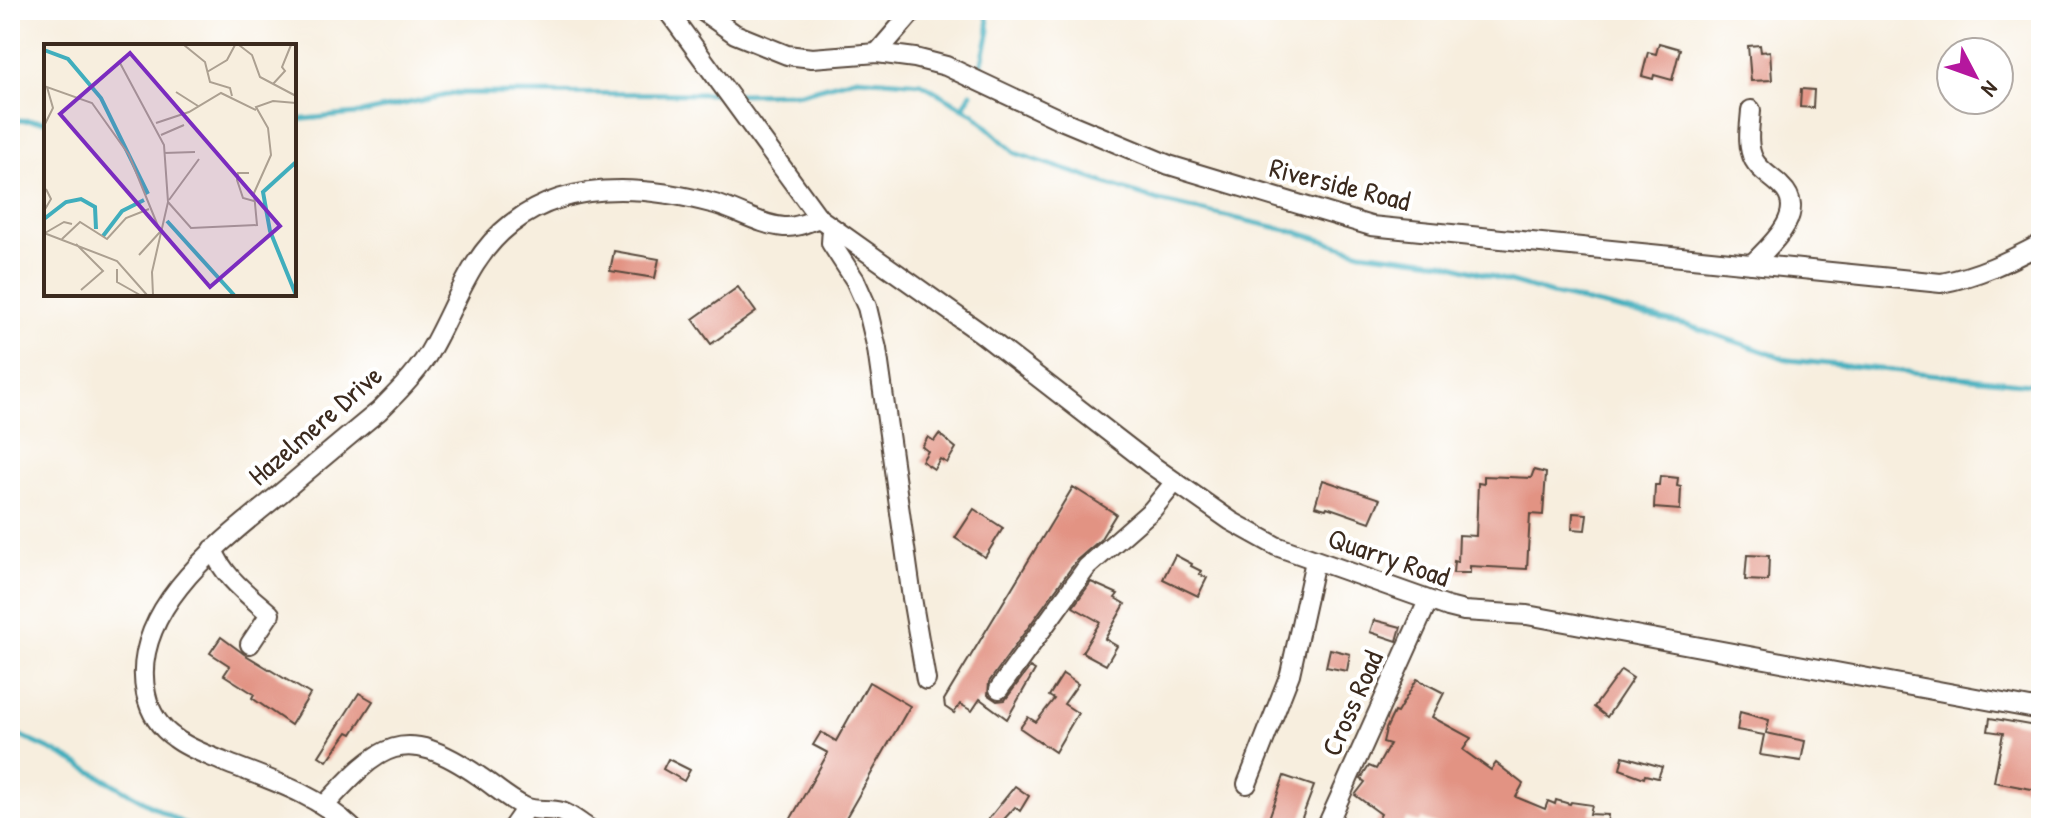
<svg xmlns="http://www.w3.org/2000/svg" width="2051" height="838" font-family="'Patrick Hand',sans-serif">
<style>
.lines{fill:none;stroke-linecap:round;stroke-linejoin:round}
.stream{stroke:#40aebd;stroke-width:5}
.building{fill:#e29383}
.minor-casing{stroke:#57473b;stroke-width:22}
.minor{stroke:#fff;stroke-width:18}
.labels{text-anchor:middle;stroke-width:8;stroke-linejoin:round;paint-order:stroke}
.street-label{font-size:28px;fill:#3b2a1e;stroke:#fff}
.inset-river{fill:none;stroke:#40aebd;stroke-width:4}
.inset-road{fill:none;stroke:#aca091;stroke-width:2}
.view{fill:#7b2cbf;fill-opacity:0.15;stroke:#7b2cbf;stroke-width:4}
.inset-edge{fill:none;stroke:#3b2a1e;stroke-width:4}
</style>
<rect width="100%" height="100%" fill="#fff"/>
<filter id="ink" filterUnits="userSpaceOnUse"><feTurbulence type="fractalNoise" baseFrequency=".0125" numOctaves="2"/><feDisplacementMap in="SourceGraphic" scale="16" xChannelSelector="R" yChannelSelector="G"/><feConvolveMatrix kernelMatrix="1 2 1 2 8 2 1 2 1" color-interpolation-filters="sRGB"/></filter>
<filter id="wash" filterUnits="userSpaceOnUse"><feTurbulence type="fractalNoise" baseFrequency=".006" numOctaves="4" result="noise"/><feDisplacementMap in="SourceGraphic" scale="32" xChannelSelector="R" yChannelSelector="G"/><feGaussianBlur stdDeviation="1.8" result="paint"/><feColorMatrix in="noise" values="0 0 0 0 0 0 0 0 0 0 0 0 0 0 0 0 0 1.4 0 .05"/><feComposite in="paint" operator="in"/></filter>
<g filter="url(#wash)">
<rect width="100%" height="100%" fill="#f7eede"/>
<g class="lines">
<g class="stream">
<path d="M981,67L989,31L986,10"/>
<path d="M735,94L801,93L857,78L921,83L974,114L1015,153L1159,201L1296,232L1361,252L1443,262L1552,294L1687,325L1789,360L2041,385"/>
<path d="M963,108L971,93"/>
<path d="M10,120L46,121"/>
<path d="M294,120L356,114L457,93L721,94"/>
<path d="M10,731L64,756L191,828"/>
</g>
</g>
<g id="blocks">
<g class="building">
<path d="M1659,43L1680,49L1672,80L1654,75L1653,79L1642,76L1648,52L1656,54Z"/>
<path d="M1760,45L1761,52L1770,51L1772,80L1751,81L1748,46Z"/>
<path d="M1801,89L1814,90L1813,108L1800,107Z"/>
<path d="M614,251L659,259L655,278L610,271Z"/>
<path d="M738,287L756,312L711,344L693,319Z"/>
<path d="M939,434L956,448L947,463L940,459L934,469L922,461L928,451L922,447L928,437L934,441Z"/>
<path d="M1534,470L1546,473L1543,515L1530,514L1527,569L1470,566V573H1453L1454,561L1458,562L1459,535L1476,536L1478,483L1484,484V476L1531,478Z"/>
<path d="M1660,476L1678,478L1677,486L1681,487L1680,510L1654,508L1655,485H1659Z"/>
<path d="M1323,480L1380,499L1370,522L1327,507L1326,509L1315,506Z"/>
<path d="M1073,487L1116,514L1100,540L1077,560L989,682L988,695L997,701L1005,700L1030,667L1035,670L1007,719L980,699L972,711L960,704L954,713L945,707L944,700Z"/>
<path d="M974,509L1003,528L985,557L955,538Z"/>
<path d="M1573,513L1587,514L1585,530L1572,529Z"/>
<path d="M1175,555L1192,564L1191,566L1201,571L1199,574L1207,578L1198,596L1163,579Z"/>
<path d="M1747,555L1769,556L1768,581L1745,580Z"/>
<path d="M1091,582L1118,594L1115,598L1125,604L1105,639L1117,646L1106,665L1082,652L1100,622L1073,607Z"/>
<path d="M1374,620L1401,627L1397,641L1370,632Z"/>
<path d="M221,637L244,654L310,694L291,725L252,698L254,694L224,675L230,666L210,653Z"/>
<path d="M1330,649L1350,654L1347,671L1326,667Z"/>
<path d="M1621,670L1633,678L1607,717L1594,707Z"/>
<path d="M1063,674L1078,684L1064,704L1078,713L1055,752L1020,728L1028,717L1036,722L1054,699L1049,696Z"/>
<path d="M1417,679L1444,693L1432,717L1471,738L1463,750L1491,770L1496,763L1523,784L1516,797L1545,809L1548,801L1555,804L1556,800L1570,804L1571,802L1592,805L1590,814L1608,815L1607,827L1445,828L1422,819L1419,823L1407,818L1401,828H1373L1381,814L1355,795L1365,782L1361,779L1369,766L1376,769L1390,744L1383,742L1386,729L1394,712L1397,713Z"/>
<path d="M869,682L910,706L840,828H800L789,822L828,753L813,745L821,732L836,741Z"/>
<path d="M359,693L373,701L352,734L348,732L327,761L319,756Z"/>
<path d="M1740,712L1769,720L1766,733L1805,741L1801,761L1760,755L1764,735L1737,730Z"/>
<path d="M1990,718L2041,727V770L2037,790L1994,782L2003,733L1988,731Z"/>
<path d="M1623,756L1662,767L1658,778L1645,775L1644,778L1620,769Z"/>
<path d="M668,759L690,770L684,781L663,769Z"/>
<path d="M1284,776L1314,786L1298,828H1273V823L1268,821Z"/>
<path d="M1015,786L1029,796L1020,811L1015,807L996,828L987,821Z"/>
</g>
</g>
</g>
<g filter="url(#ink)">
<use href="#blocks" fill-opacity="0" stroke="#57473b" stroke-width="2"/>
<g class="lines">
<g class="minor-casing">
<g id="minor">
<path d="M667,10L819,218L981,333L1150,464L1231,521L1276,546L1448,607L1464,611L1527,615L2041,710"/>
<path d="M701,10L735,34L787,55L812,58L877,53L915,58L946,66L1061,120L1169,165L1371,226L1941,283C1978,276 2007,262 2041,244"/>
<path d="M877,53L914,10"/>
<path d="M1751,110C1750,126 1746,145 1754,160C1760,171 1772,177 1781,186C1809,212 1771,245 1752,264"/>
<path d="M832,228L831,243L855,280L867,307L877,349L912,598L926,680"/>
<path d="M213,549C223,577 249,595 270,614L250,644"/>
<path d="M999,689L1087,567L1152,510L1175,482"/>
<path d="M1247,784L1290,674L1315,561"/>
<path d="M324,806C380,745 402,723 479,776C493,785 509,800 525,807C536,812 550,808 562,812C571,815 580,823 588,828"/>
<path d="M352,828C317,794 268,779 224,762C208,755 189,749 175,738C159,727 150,713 146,694C128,609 225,539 281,493C314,465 346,438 379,411C396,394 414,376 427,356C455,310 467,258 511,224C569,178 648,186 715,204C737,210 760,225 784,227C796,228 808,222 819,218"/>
<path d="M512,828L526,808"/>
<path d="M1326,828L1428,601"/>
</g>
</g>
<use href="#minor" class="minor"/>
</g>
</g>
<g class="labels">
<g class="street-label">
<text transform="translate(1340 184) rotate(14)" y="10">Riverside Road</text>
<text transform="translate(315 425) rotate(-41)" y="10">Hazelmere Drive</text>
<text transform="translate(1389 557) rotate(19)" y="10">Quarry Road</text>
<text transform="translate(1352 703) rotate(-66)" y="10">Cross Road</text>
</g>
</g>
<g transform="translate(44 44)">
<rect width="252" height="252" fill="#f7eede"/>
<path class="inset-river" d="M0,6L24,15L57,54L104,150M0,175L22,158L37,155L51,163L52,185M123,177L190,251M59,192L78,167L100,156M252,251L226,187L219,148L252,118"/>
<path class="inset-road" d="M140,1L161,18L166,38L186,44L188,52M195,1L208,11L216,33L252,52M76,19L120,101L124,158L108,228L109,251M163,28L183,16L191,1M229,40L241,27L238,23L247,1M132,48L154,62M112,79L145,68L177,49L212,66M0,82L9,64L3,43L48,59L85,111L116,187M117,91L140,81M120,109L151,108M205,129H194L193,136L199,154L210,157M125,156L155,115M124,158L147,184L213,181L210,149L227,111L224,84L212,63L229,57L252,59M0,167L7,155L2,145M0,189L73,217L103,251M1,189L20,178L28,180M18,195L36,178L63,195L82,174L105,165M32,200L59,227L37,246M95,211L116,188M73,225V238L96,251"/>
<path class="view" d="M86,9L236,182L166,243L16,70Z"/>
<rect width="252" height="252" class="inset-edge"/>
</g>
<rect width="2051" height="838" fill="none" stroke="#fff" stroke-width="40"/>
<g transform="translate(1975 76) rotate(131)"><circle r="38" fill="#ffffff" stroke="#b1aaa5" stroke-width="2"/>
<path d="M0-6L14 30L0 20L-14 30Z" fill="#b5179e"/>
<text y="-12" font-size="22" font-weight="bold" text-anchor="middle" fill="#3b2a1e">N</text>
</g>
</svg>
